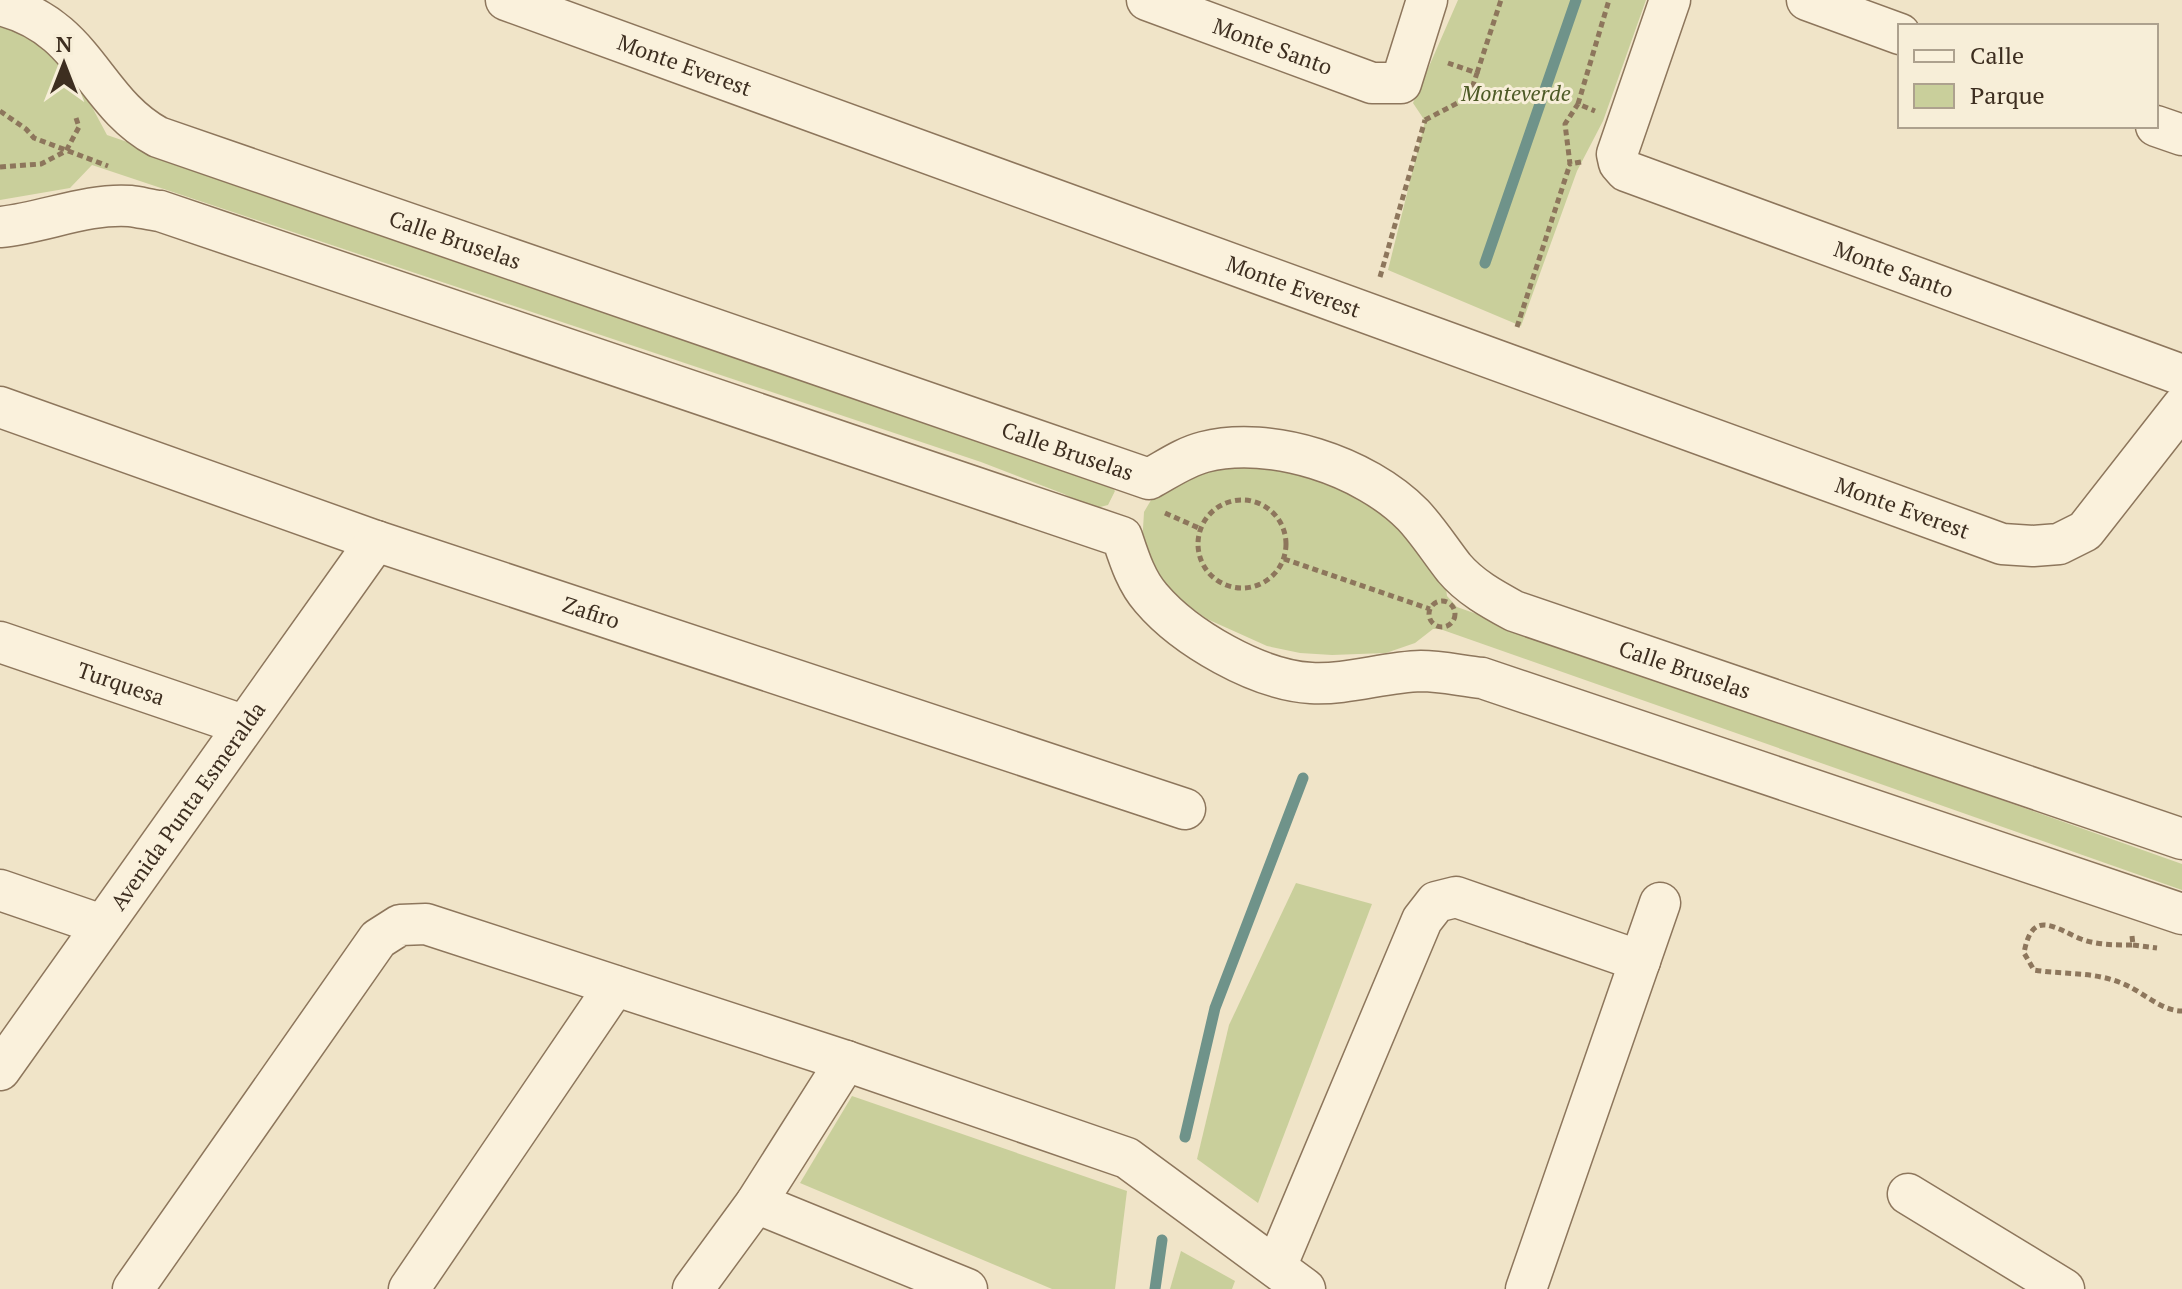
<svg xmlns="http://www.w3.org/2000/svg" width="2182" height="1289" font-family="'PT Serif',serif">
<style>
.green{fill:#c9cf9b}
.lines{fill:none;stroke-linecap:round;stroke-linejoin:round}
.stream{stroke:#6f938a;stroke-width:11}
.minor-casing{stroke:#8d765c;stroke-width:43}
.path{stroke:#8d765c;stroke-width:5;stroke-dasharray:6 4;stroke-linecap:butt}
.minor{stroke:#faf1dc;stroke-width:40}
.labels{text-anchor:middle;stroke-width:6;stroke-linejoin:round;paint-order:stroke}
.street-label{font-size:22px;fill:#3d2e20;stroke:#f7eed8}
.park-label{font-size:22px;font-style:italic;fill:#4d5a26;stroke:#f7eed8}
</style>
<rect width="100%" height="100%" fill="#f0e4c8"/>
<g class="green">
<path d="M1458,0H1646L1603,121L1577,171L1521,326L1388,270L1425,121L1413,103Z"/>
<path d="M0,15L60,47L107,135L1105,479L1115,491L1108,505L1092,509L1064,494L981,462L92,165L70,188L0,200Z"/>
<path d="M1280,466L1321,478L1390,511L1445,581L1447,596L1457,607L2182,864V890L1440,629H1433L1415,643L1386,653L1332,655L1300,653L1267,646L1207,619L1185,603L1167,586L1142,546L1144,512L1157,490L1201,468Z"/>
<path d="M1296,883L1372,904L1258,1203L1197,1159L1229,1025Z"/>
<path d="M852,1096L1127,1191L1115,1289H1052L800,1183Z"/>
<path d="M1181,1251L1235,1281L1232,1289H1170Z"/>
</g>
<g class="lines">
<g class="stream">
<path d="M1485,263L1576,0"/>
<path d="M1185,1137L1215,1008L1303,778"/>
<path d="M1155,1289L1162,1240"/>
</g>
<g class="minor-casing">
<g id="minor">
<path id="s1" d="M506,0L2002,544L2033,546L2059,544L2085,531L2182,407"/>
<path id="s2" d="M1147,0L1372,83H1401L1427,0"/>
<path id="s3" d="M1670,0L1617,154L1619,163L1626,171L2182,375"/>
<path d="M1807,0L1900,34"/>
<path id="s4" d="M0,5C86,26 93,102 158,137L1149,479C1166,470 1184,457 1204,452C1271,435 1365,466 1413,515C1428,531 1440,550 1454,568C1470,587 1492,599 1514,611L2182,839"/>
<path d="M2156,126L2182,135"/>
<path d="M0,227C43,223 86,203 130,206C140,207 150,210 160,211L1122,537C1129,558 1136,581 1151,598C1185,638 1258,680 1311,683C1348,685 1384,672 1421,671C1441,671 1462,676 1482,678L2182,914"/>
<path id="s5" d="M0,407L376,541L1185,809"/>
<path id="s6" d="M0,642L243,725"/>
<path d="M0,890L102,925"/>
<path id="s7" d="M0,1070L376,541"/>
<path d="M1908,1194L2064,1289"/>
<path d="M756,1203L967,1289"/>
<path d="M1276,1267L1422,920L1436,902L1456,897L1640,961"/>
<path d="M133,1289L378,939L400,925L426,924L846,1061L1127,1158L1305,1289"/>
<path d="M409,1289L615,986"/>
<path d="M693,1289L756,1203L846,1061"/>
<path d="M1526,1289L1660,903"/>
</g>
</g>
<g class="path">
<path d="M1477,73L1501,0"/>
<path d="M1578,104L1609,0"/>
<path d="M0,111L26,129L34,138L108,166"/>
<path d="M1425,120L1469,97L1477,73L1448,63"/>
<path d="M1581,162L1570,164L1565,124L1578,104L1595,111"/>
<path d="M0,167L41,164L66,151L79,127L75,115"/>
<path d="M1380,277L1425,120"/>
<path d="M1517,327L1570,164"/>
<circle cx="1242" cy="544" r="44"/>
<path d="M1165,513L1201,529"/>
<path d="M1284,559L1430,609"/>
<circle cx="1442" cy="614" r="13"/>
<path d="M2132,936L2133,945C2115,945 2097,945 2081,939C2053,927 2032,909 2024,953L2034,970C2065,975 2096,971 2126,985C2144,993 2162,1011 2182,1011"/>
<path d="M2133,945L2157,948"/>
</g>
<use href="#minor" class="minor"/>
</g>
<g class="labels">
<g class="street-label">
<text dy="8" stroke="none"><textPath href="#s2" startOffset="134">Monte Santo</textPath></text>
<text dy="8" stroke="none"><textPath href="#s1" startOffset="190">Monte Everest</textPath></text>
<text dy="8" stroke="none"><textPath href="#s4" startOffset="524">Calle Bruselas</textPath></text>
<text dy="8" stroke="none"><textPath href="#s3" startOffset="468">Monte Santo</textPath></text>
<text dy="8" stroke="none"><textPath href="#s1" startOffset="838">Monte Everest</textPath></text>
<text dy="8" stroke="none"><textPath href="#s4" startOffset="1172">Calle Bruselas</textPath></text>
<text dy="8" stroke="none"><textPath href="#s1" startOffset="1486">Monte Everest</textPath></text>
<text dy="8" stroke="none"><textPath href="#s5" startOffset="626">Zafiro</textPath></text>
<text dy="8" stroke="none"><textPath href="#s4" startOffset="1868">Calle Bruselas</textPath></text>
<text dy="8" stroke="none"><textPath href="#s6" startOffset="128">Turquesa</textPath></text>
<text dy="8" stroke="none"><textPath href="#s7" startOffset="324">Avenida Punta Esmeralda</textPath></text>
</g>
<g class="park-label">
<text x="1516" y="101">Monteverde</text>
</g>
</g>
<rect x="1898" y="24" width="260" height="104" fill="#f7eed8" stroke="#ada18e" stroke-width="2"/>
<rect x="1914" y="50" width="40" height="12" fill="#faf1dc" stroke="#ada18e" stroke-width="2"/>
<text x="1970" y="64" font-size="24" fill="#3d2e20">Calle</text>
<rect x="1914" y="84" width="40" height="24" fill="#c9cf9b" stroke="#ada18e" stroke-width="2"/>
<text x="1970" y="104" font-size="24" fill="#3d2e20">Parque</text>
<g transform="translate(64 64)" stroke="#f7eed8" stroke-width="6" paint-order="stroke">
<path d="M0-6L14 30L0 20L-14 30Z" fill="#3d2e20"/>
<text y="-12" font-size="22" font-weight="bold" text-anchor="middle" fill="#3d2e20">N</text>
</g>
</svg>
